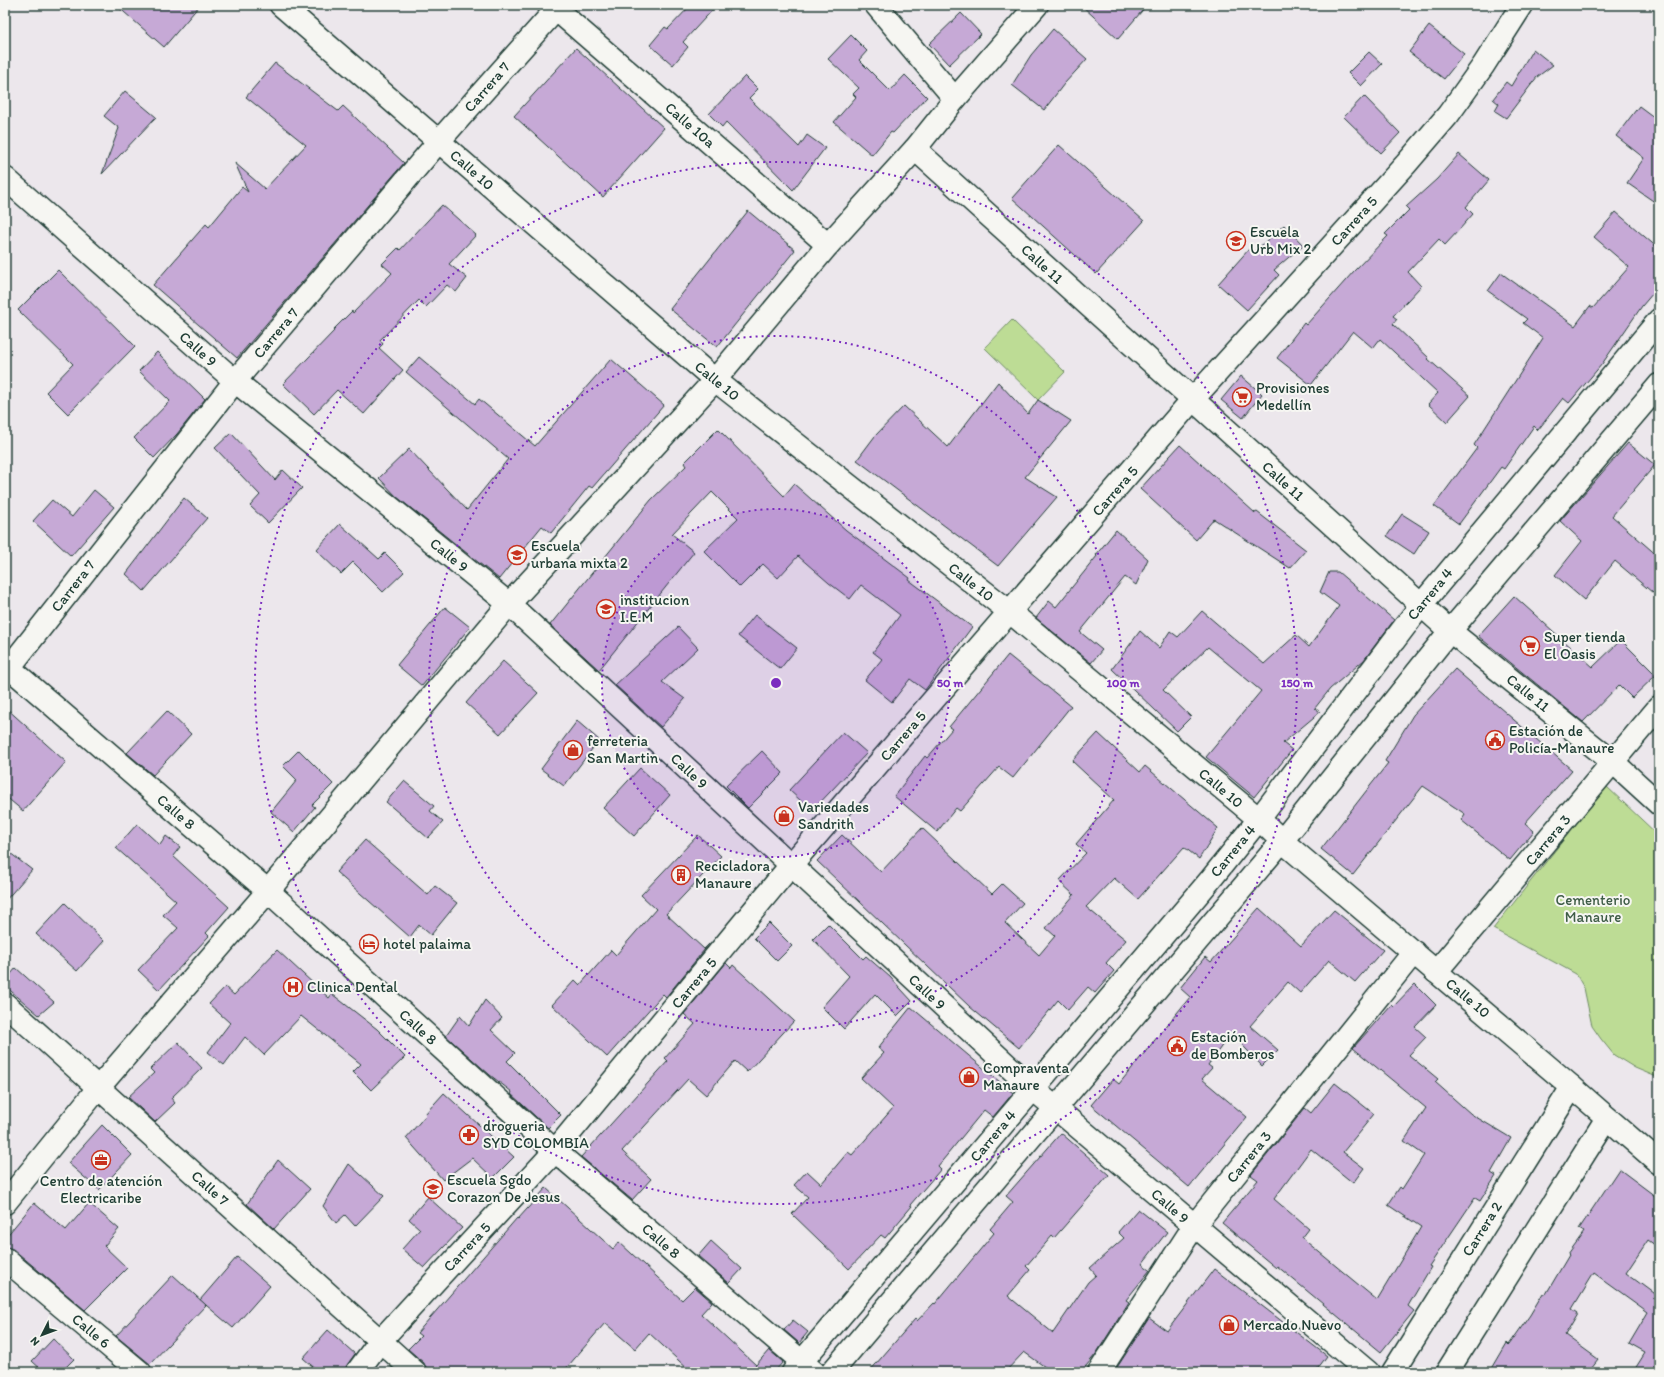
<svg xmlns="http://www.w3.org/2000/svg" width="1664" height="1377" font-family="Itim,sans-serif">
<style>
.green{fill:#bddc95;stroke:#6e8c64}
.building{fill:#c6a9d6;stroke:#1f3d34}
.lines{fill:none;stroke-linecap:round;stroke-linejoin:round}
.minor-casing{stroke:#1f3d34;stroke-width:25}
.minor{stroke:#f6f6f2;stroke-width:22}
.ring{fill:none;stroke:#7b2cbf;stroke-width:2;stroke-dasharray:2 4}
.labels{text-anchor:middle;stroke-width:4;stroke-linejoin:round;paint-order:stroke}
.street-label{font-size:15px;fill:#1f3d34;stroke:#f6f6f2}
.poi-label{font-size:15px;fill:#1f3d34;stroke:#f6f6f2;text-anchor:start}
.park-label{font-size:15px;fill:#3f5d47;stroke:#f6f6f2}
.centre{fill:#7b2cbf;stroke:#f6f6f2;stroke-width:2}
.ring-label{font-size:12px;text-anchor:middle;font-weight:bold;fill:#7b2cbf;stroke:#f6f6f2;stroke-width:4;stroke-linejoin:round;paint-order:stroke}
</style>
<rect width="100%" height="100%" fill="#ece7ec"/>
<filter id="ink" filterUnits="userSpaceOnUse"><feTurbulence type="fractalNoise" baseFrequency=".025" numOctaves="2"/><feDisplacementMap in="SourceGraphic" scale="8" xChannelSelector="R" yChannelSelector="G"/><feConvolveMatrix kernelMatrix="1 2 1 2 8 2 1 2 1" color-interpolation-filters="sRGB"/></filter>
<g filter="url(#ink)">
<g class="green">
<path d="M1012,320L1065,372L1038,400L985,348Z"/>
<path d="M1606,786L1659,836V1078L1635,1068L1614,1055L1601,1039L1592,1026L1584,988L1576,974L1493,929Z"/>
</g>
<g class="building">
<path d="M116,5H200L164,47Z"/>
<path d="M691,5H717L683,42L688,47L673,65L650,45L665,27L668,29Z"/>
<path d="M1081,5H1147L1118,39Z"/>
<path d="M961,13L981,34L949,65L929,44Z"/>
<path d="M1429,26L1464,54L1444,79L1409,52Z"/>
<path d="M1053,29L1087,59L1064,84L1044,110L1012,85L1031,55Z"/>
<path d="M851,35L867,51L859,60L890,91L905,75L927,97L893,133L891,132L872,155L834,122L856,97L853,94L859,88L828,59Z"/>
<path d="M576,48L664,128L603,197L514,116Z"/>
<path d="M1533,49L1553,65L1537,77L1506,118L1495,111L1499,104L1493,99L1506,82L1511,86Z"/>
<path d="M1369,52L1382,64L1361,86L1348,73Z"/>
<path d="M275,63L338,111L343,106L404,163L237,358L153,285L206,224L209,227L242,187L248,192L235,163L265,189L306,145L246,97Z"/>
<path d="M745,76L758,89L749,98L799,147L807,135L825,148L793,190L726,122L722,127L709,114Z"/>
<path d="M125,91L156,117L102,174L119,128L104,116Z"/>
<path d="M1364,96L1400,133L1381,153L1344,117Z"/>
<path d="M1639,106L1659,121V205L1627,183L1644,158L1616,136Z"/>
<path d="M1059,145L1144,221L1096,274L1012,198Z"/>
<path d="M1459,154L1489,180L1466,207L1473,214L1459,230L1445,245L1439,239L1408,272L1421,286L1393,316L1397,319L1393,324L1429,358L1428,359L1470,396L1447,422L1428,404L1438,393L1380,339L1373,348L1353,331L1311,385L1277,358L1304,323L1306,325L1354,271L1388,236L1385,234L1409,210L1406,207L1437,179Z"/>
<path d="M442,205L476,235L449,264L467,278L456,292L447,285L426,307L419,300L380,340L383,344L379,348L403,370L364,414L337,390L314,414L283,384L334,331L333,330L352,311L353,313L392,273L382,264L398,248L400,250Z"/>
<path d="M748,211L795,250L717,347L670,309Z"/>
<path d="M1616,212L1659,249V286L1642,306L1602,364L1569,403L1563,398L1538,430L1534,426L1504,469L1501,467L1459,524L1434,506L1477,448L1474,445L1543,338L1523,323L1527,319L1488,291L1501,273L1575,326L1590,306L1593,308L1629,267L1594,237Z"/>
<path d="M1284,225L1303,245L1274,270L1279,275L1247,310L1218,284L1250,248L1254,252Z"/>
<path d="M58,270L135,346L68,414L46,392L73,364L18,310Z"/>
<path d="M157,352L205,399L177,434L154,458L134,438L170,401L139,371Z"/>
<path d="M419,357L475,404L479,399L535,446L611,359L664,405L592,488L589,486L551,533L542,526L499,579L397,497L379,478L409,449L467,510L508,459L406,372Z"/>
<path d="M1241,376L1262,394L1243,418L1221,400Z"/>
<path d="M998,382L1028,414L1038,400L1071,421L1025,477L1057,497L998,566L857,460L875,436L904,406L948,447Z"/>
<path d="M718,429L784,496L794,484L846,530L910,578L909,580L972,627L925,690L910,679L892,702L865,680L882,659L873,652L900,615L861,585L850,599L829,583L798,556L778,578L763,564L740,587L704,551L738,518L712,492L672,534L694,552L599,670L550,625L651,500L686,466L684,463Z"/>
<path d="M231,433L275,480L283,470L302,488L268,523L250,506L260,495L215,448Z"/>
<path d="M1628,443L1655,465L1612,516L1659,557V598L1615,561L1584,600L1555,575L1582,541L1560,521Z"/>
<path d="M1180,445L1255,513L1257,512L1306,550L1290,568L1214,519L1196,540L1140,489Z"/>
<path d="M94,490L114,507L71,556L33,521L52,500L72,517Z"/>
<path d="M184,498L207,518L144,591L126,574Z"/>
<path d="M1402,514L1429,531L1414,554L1387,536Z"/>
<path d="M340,524L379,559L385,553L404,572L383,592L353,562L341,574L316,550Z"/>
<path d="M1116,530L1148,559L1136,585L1125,577L1080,632L1102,650L1091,663L1036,618L1049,601L1056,607L1097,556L1096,555Z"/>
<path d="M1329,572H1338L1394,620L1364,660L1330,689L1315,708L1320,712L1283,743L1292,750L1254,797L1206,757L1261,691L1208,647L1163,690L1191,717L1177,731L1112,669L1140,631L1159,648L1170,631L1178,637L1202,611L1264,664L1296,635L1309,647L1339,606L1320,592Z"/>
<path d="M1514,596L1593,667L1621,640L1656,675L1632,698L1619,685L1583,722L1478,636Z"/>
<path d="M445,607L470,627L422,686L397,665Z"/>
<path d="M755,615L797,648L780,669L738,636Z"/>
<path d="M678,627L698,648L662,682L685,699L661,727L615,685Z"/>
<path d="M1008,655L1071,706L1013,778L999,767L960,811L956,808L937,832L894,796L925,756L927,758L952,729L949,727Z"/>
<path d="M503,661L538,693L500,734L466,703Z"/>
<path d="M1455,669L1572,770L1525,823L1534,831L1510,860L1461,820L1465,814L1423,786L1353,875L1321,849L1388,763L1385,761L1413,715Z"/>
<path d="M5,707L66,762L23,811L5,796Z"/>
<path d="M167,711L191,734L153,775L127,753Z"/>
<path d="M577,721L599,740L564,786L541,769Z"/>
<path d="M843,732L867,753L812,811L789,790Z"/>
<path d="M1098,733L1140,772L1145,766L1218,828L1199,859L1184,847L1138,899L1114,878L1086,907L1126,940L1106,963L1114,971L1095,993L1088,987L1068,1010L1058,1000L1019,1048L970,1007L817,861L842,835L881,872L922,828L992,894L1002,884L1023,903L1005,923L1039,955L1055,936L1046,928L1074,895L1059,881L1086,853L1076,844L1114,800L1072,761Z"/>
<path d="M299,750L333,784L312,805L315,807L294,832L271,812L297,780L283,766Z"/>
<path d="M762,751L783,773L748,808L726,786Z"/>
<path d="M640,768L670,795L634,836L603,808Z"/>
<path d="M404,781L434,806L430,811L443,822L428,838L386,802Z"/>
<path d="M137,824L160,845L166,836L180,847L173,856L229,907L206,933L209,936L159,990L138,970L178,928L163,915L176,901L116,848Z"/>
<path d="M698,835L721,856L666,914L704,949L709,944L666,997L663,994L607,1057L552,1005L575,980L580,985L611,950L616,955L656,909L641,895Z"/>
<path d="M365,840L428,895L435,886L457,903L431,935L419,925L410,937L336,872Z"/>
<path d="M5,849L32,870L5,901Z"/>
<path d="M65,903L104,941L77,971L36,934Z"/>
<path d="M1259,908L1301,946L1334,910L1383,950L1355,982L1329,960L1300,993L1288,982L1250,1026L1278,1050L1262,1066L1231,1033L1208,1065L1212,1068L1202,1079L1247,1117L1189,1187L1091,1105L1113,1079L1119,1084L1190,997L1180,988L1205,957L1211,962Z"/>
<path d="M769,923L792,946L777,961L754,938Z"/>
<path d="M828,924L863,959L866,956L890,977L912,1001L897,1016L875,994L844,1029L822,1007L849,976L813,939Z"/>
<path d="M277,950L329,998L332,994L377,1029L405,1057L371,1090L353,1072L361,1064L301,1016L264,1055L245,1037L224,1065L208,1052L230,1023L209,1004L225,987L234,995Z"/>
<path d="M726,963L731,968L733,965L794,1021L747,1072L735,1061L706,1095L688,1079L622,1151L651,1179L632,1200L581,1157L668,1061L665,1058L695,1024L684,1014Z"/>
<path d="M16,968L54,1002L39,1015L5,986V981Z"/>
<path d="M1415,984L1436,1005L1415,1027L1426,1037L1409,1055L1438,1079L1435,1082L1471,1114L1511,1138L1491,1173L1496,1176L1480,1201L1475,1198L1429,1266L1431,1267L1408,1306L1414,1311L1381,1352L1277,1266L1276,1268L1222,1223L1258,1180L1251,1175L1305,1108L1311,1113L1335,1083L1374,1114L1343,1152L1364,1168L1353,1183L1311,1149L1274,1199L1309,1229L1302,1238L1377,1300L1421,1227L1388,1205L1400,1187L1402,1189L1424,1155L1404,1141L1426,1108L1353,1048L1391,1005L1393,1007Z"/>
<path d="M485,1000L502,1018L491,1030L515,1053L507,1061L561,1115L548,1128L511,1094L512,1092L490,1075L446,1036L460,1016L469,1026Z"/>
<path d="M911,1007L1013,1093L993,1117L984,1110L938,1166L941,1169L910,1205L912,1206L885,1238L881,1235L849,1269L792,1214L808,1197L794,1185L807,1171L821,1184L848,1152L852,1155L893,1108L861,1078L884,1053L878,1048Z"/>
<path d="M178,1042L202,1068L171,1098L175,1103L155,1122L128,1097L154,1073L150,1069Z"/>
<path d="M444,1093L514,1157L493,1178L472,1158L443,1180L406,1138L426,1115L425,1114Z"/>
<path d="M102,1125L132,1155L99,1190L68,1163Z"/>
<path d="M1061,1133L1109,1175L1054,1238L1052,1236L1026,1266L1030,1270L1008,1296L1053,1333L1088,1282L1096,1275L1090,1268L1124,1238L1118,1232L1138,1209L1167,1232L1142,1264L1150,1270L1126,1300L1129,1302L1096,1354L1081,1372H1052L1024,1352L1005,1372H869L915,1319L917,1321L934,1303L935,1304L994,1233L990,1229L1013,1202L1006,1196Z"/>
<path d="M278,1160L310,1189L274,1229L247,1204Z"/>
<path d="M349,1164L384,1196L355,1226L345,1215L336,1223L323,1206Z"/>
<path d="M1619,1169L1659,1199V1248L1648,1240L1626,1273L1657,1296L1659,1292V1372H1633L1645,1353L1629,1344L1648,1312L1594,1273L1572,1309L1578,1313L1565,1335L1598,1359L1588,1372H1490L1507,1343L1509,1345L1530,1315L1543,1293L1546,1294L1569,1255L1568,1254L1584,1232L1579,1229Z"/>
<path d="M546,1188L613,1249L619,1242L682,1300L695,1287L712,1302L701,1314L756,1365L769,1350L783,1362L774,1372H691L649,1333L635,1349L605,1323L563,1372H427L424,1363L408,1349L421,1336L417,1333L517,1218L518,1219Z"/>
<path d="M428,1197L462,1228L424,1268L402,1249L420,1229L409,1219Z"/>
<path d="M34,1203L66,1230L89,1203L119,1229L104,1246L127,1268L85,1310L13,1249L5,1247V1238Z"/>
<path d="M711,1241L742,1269L729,1283L698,1256Z"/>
<path d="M237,1257L270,1286L233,1328L200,1300Z"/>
<path d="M1214,1269L1327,1356L1315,1372H1119L1116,1369L1149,1318L1167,1331Z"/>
<path d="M173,1275L206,1305L150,1364L116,1336Z"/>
<path d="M793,1320L808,1332L799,1343L784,1330Z"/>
<path d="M328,1330L355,1354L347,1365L345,1372H319L303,1358Z"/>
<path d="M53,1339L74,1359L61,1372H44L32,1361Z"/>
</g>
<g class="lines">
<g class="minor-casing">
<g id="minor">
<path d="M281,5L715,380L1010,612L1259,819L1282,841L1572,1087L1659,1163"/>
<path d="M551,5L828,245"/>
<path d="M876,5L955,99"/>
<path d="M915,149L1450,631L1613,762L1659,804"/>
<path d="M5,178L235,381L509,604L1033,1089L1368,1372"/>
<path d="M5,664L268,891L555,1151L814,1372"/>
<path d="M5,673L235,381L439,141L560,5"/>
<path d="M1436,972L1659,707"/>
<path d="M5,1004L415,1372"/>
<path d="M5,1203L99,1087L268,891L509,604L715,380L828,245L915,149L955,99L1037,5"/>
<path d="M5,1259L140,1372"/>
<path d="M357,1372L380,1341L555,1151L791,865L1193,399L1406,164L1448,115L1483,66L1522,5"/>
<path d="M793,1372L1211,879L1259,819L1421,605L1659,320"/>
<path d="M832,1372L1282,841L1450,631L1659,385"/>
<path d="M1099,1372L1194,1226L1414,952"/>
<path d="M1393,1372L1572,1087"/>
<path d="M1447,1372L1607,1118"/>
</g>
</g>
<use href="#minor" class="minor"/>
</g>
</g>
<circle cx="776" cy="683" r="174" fill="#7b2cbf" fill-opacity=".12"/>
<g class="ring">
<circle cx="776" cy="683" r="174"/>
<circle cx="776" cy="683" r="347"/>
<circle cx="776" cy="683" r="521"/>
</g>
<defs>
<g id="school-ring" transform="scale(1)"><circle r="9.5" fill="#f6f6f2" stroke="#c8321e" stroke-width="1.5"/><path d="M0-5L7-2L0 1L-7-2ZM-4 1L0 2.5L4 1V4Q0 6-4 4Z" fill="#c8321e"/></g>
<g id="supermarket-ring" transform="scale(1)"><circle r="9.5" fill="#f6f6f2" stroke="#c8321e" stroke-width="1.5"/><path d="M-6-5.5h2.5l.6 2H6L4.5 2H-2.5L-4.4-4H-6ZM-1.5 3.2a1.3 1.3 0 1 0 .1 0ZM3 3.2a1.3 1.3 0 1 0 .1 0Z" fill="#c8321e"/></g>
<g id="civic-ring" transform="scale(1)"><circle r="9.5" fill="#f6f6f2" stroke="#c8321e" stroke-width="1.5"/><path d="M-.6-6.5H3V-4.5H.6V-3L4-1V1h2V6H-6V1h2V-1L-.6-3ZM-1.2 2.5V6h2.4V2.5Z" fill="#c8321e"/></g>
<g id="shop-ring" transform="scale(1)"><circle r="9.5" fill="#f6f6f2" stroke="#c8321e" stroke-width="1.5"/><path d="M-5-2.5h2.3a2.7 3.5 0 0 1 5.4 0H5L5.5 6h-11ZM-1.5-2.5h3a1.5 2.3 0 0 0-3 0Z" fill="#c8321e"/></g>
<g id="building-ring" transform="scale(1)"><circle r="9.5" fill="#f6f6f2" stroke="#c8321e" stroke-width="1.5"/><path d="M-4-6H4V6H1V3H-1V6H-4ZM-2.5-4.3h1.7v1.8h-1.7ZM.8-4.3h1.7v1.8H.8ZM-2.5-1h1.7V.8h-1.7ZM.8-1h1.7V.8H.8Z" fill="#c8321e"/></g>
<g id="hotel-ring" transform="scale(1)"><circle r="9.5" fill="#f6f6f2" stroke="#c8321e" stroke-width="1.5"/><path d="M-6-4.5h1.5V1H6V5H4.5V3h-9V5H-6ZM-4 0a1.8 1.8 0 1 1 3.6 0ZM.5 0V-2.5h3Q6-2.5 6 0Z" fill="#c8321e"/></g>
<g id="hospital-ring" transform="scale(1)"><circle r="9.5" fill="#f6f6f2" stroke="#c8321e" stroke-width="1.5"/><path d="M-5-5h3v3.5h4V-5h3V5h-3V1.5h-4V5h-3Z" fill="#c8321e"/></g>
<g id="pharmacy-ring" transform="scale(1)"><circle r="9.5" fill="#f6f6f2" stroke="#c8321e" stroke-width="1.5"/><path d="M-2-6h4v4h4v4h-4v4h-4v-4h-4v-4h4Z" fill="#c8321e"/></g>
<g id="office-ring" transform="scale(1)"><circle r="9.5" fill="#f6f6f2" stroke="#c8321e" stroke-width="1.5"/><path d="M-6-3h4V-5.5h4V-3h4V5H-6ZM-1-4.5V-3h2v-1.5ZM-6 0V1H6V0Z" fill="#c8321e"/></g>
</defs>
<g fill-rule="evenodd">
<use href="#school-ring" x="1236" y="241"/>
<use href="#supermarket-ring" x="1242" y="397"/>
<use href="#school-ring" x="517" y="555"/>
<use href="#school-ring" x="606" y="609"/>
<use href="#supermarket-ring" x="1530" y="646"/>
<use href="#civic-ring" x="1495" y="740"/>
<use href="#shop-ring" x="573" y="750"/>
<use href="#shop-ring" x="784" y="816"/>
<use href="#building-ring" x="681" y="875"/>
<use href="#hotel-ring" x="369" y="944"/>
<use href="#hospital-ring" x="293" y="987"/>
<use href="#civic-ring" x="1177" y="1046"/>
<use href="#shop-ring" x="969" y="1077"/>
<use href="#pharmacy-ring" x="469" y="1135"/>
<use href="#office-ring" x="101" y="1160"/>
<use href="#school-ring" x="433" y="1189"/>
<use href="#shop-ring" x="1229" y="1325"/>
</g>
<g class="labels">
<g class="street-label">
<text transform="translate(487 87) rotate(-49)" y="5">Carrera 7</text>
<text transform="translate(690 125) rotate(41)" y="5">Calle 10a</text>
<text transform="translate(472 170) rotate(41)" y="5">Calle 10</text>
<text transform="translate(1354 221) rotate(-48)" y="5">Carrera 5</text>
<text transform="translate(1042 264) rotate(42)" y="5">Calle 11</text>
<text transform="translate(276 333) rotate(-50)" y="5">Carrera 7</text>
<text transform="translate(198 349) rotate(42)" y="5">Calle 9</text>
<text transform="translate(717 381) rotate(39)" y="5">Calle 10</text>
<text transform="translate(1283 481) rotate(42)" y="5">Calle 11</text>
<text transform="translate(1115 491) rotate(-49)" y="5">Carrera 5</text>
<text transform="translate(449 555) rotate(39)" y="5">Calle 9</text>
<text transform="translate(971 582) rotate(38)" y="5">Calle 10</text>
<text transform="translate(73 586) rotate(-52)" y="5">Carrera 7</text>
<text transform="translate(1430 594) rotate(-51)" y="5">Carrera 4</text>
<text transform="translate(1528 693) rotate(39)" y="5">Calle 11</text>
<text transform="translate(903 736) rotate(-49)" y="5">Carrera 5</text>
<text transform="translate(689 771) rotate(43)" y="5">Calle 9</text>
<text transform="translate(1221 788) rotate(40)" y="5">Calle 10</text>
<text transform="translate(176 812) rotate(41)" y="5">Calle 8</text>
<text transform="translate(1548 840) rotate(-50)" y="5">Carrera 3</text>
<text transform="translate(1233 851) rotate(-51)" y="5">Carrera 4</text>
<text transform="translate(694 983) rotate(-50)" y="5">Carrera 5</text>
<text transform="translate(927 992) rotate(43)" y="5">Calle 9</text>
<text transform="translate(1468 998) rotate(40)" y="5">Calle 10</text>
<text transform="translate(418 1027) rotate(42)" y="5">Calle 8</text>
<text transform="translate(993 1136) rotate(-50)" y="5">Carrera 4</text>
<text transform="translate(1249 1157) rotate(-51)" y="5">Carrera 3</text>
<text transform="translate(210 1188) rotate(42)" y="5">Calle 7</text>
<text transform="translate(1170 1206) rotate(41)" y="5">Calle 9</text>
<text transform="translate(1482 1229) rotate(-58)" y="5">Carrera 2</text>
<text transform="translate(661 1241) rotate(41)" y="5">Calle 8</text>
<text transform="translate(467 1247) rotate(-47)" y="5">Carrera 5</text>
<text transform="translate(91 1331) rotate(40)" y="5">Calle 6</text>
</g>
<g class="poi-label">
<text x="1250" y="237">Escuela<tspan x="1250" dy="17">Urb Mix 2</tspan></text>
<text x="1256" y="393">Provisiones<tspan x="1256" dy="17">Medellín</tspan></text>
<text x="531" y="551">Escuela<tspan x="531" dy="17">urbana mixta 2</tspan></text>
<text x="620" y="605">institucion<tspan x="620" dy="17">I.E.M</tspan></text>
<text x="1544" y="642">Super tienda<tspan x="1544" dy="17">El Oasis</tspan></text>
<text x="1509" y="736">Estación de<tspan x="1509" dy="17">Policía-Manaure</tspan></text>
<text x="587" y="746">ferreteria<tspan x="587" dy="17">San Martin</tspan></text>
<text x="798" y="812">Variedades<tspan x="798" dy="17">Sandrith</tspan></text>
<text x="695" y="871">Recicladora<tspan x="695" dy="17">Manaure</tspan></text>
<text x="383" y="949">hotel palaima</text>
<text x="307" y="992">Clinica Dental</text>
<text x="1191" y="1042">Estación<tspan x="1191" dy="17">de Bomberos</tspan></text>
<text x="983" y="1073">Compraventa<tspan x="983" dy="17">Manaure</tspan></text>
<text x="483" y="1131">drogueria<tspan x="483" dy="17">SYD COLOMBIA</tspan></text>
<text x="447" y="1185">Escuela Sgdo<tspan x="447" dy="17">Corazon De Jesus</tspan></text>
<text x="101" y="1186" text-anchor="middle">Centro de atención<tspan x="101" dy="17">Electricaribe</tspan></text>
<text x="1243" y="1330">Mercado Nuevo</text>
</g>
<g class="park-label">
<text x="1593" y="905">Cementerio<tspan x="1593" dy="17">Manaure</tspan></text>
</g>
</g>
<circle cx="776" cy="683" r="6" class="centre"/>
<g class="ring-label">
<text x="950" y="687">50 m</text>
<text x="1123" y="687">100 m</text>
<text x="1297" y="687">150 m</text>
</g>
<rect width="1664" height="1377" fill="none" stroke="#f6f6f2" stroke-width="20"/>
<rect x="10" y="10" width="1644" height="1357" fill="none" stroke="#1f3d34" stroke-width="1.5" filter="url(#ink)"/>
<g transform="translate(42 1335) rotate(228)" stroke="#f6f6f2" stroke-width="3" paint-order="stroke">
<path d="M0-3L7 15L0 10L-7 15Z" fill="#1f3d34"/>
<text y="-6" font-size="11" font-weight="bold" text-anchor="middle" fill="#1f3d34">N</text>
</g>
</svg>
